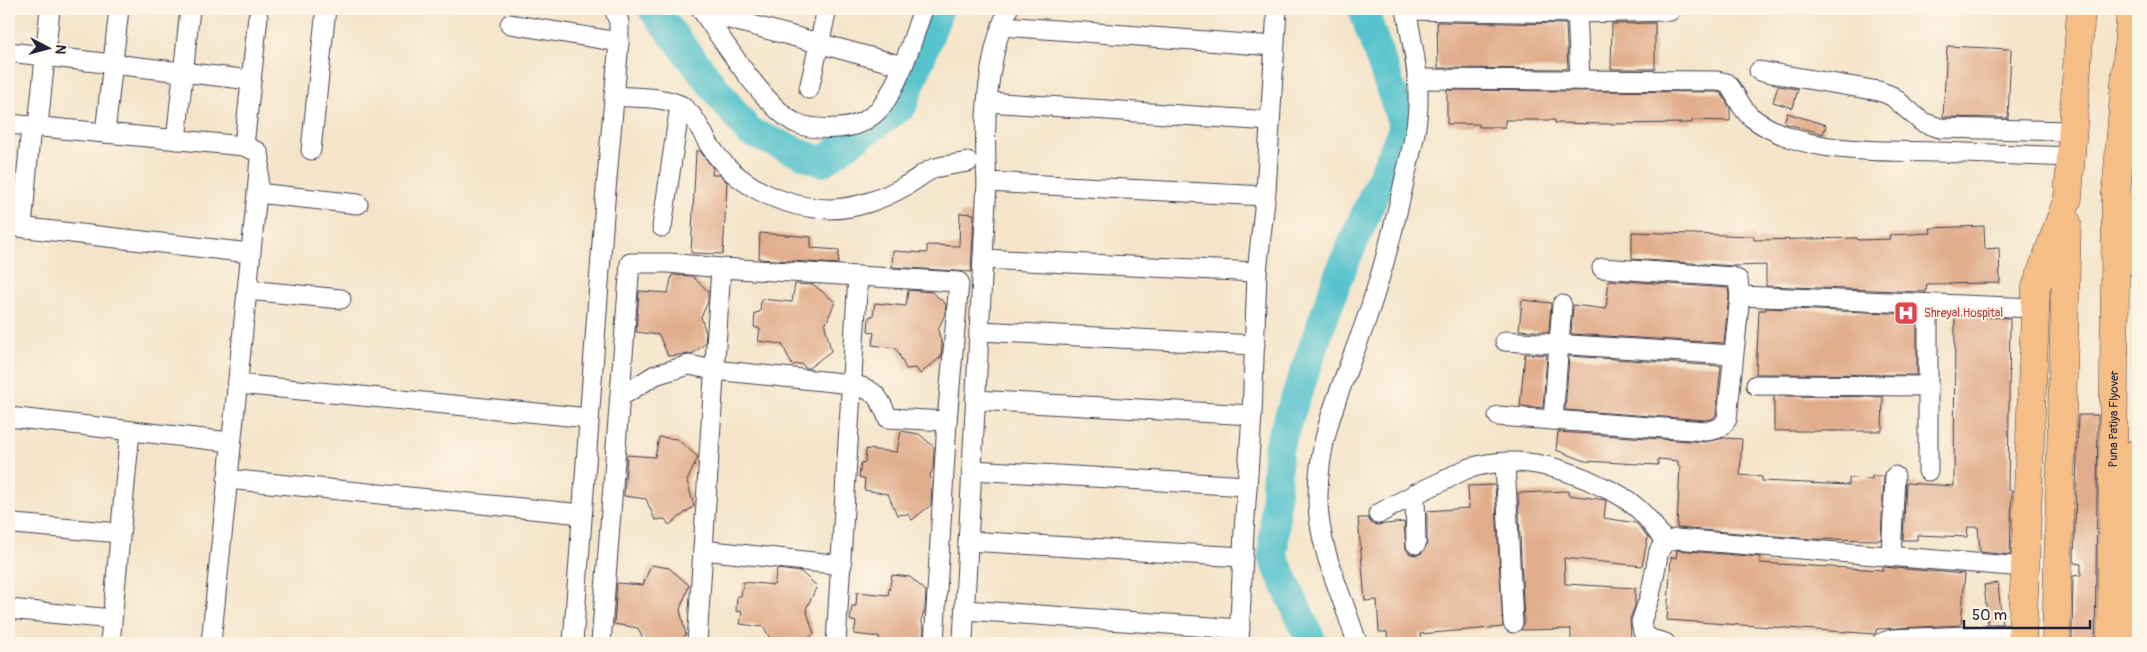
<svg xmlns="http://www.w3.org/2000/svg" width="2147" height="652" font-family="Pangolin,sans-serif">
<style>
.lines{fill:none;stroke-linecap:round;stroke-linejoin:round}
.river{stroke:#56c3cd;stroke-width:30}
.building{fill:#e1ad8d}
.minor-casing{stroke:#423f50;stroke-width:21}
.highway-casing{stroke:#423f50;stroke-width:29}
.minor{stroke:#fff;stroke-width:19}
.highway{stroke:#f6be87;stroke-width:28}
.labels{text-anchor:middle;stroke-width:4;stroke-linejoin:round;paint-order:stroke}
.health-label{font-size:12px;fill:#be3a42;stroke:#fcf5e5;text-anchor:start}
.street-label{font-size:12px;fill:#22223b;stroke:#fcf5e5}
</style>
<rect width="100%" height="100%" fill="#fcf5e5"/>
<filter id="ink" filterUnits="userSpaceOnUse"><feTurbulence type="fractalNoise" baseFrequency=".02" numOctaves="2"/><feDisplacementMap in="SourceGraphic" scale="10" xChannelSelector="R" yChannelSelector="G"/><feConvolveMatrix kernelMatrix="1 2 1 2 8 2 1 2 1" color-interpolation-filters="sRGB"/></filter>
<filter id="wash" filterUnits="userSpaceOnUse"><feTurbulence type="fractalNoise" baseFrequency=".0096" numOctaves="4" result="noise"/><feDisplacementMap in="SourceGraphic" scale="20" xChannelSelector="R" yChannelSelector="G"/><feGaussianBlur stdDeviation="1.12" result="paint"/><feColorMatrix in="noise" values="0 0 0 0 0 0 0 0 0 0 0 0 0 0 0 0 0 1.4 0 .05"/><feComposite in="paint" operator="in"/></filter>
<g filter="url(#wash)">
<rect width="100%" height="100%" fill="#f4e4c9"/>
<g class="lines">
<g class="river">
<path d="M653,9L749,132L822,162L902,106L939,9"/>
<path d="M1312,643L1273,557L1278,448L1338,277L1404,127L1363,9"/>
</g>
</g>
<g id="blocks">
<g class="building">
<path d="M1437,22L1566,24L1568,69L1438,68Z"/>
<path d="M1655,23V69H1611L1612,24Z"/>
<path d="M1947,46L2011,49L2008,118L1943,117Z"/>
<path d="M1778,86L1798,89L1793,108L1773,102Z"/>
<path d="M1447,90L1716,92L1721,93L1730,108V121L1692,120V123L1602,124L1555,123V120H1505V127H1479V124H1447Z"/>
<path d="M1787,113L1826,125L1823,134L1784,123Z"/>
<path d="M696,151H700L713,168L712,175H720L727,182L723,254L691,253Z"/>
<path d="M960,213L974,214L971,272L892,267L893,251L927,253V245L959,246Z"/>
<path d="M1984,226L1985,249L1999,248L2000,283L1927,284L1926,292L1766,286V265L1734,266L1632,259V232L1754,236V240L1857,238L1858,240L1890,239L1889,235L1931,233L1930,228Z"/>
<path d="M760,233L811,237V248L839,250L838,264L759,259Z"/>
<path d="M672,275L692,276L708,291V302L701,317L706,333L705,344L692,354L668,356L659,335L636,332L639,291L668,293Z"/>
<path d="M1609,280L1728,288L1729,296L1724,343L1571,334L1573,305L1606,309Z"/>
<path d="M795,284L814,285L835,302L825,326L831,351L809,368H805L802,364L792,365L782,344L758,341L760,329L754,327L755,313L760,312L761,299L792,302Z"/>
<path d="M908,290L932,292L946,304L945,314L938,330L942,345L941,357L920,374L916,368L906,369L896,348L872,345L874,333L868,331L869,317L873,316L875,303L906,306Z"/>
<path d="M1522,300L1551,303L1549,332L1519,330Z"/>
<path d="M1766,308L1917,314V375L1756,374L1759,310H1766Z"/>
<path d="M1955,316L2010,318L2008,490H2012L2010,555L1980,552L1978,527H1968L1967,537L1917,535V540H1903L1906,483L1954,486Z"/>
<path d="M1525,354L1547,355L1543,408L1520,406Z"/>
<path d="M1569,356L1721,366L1716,415L1712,419L1706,420L1565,410Z"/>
<path d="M1774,396L1883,397L1882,431H1774Z"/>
<path d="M2078,415H2098L2095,643H2072L2073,576L2081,575V564L2074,563Z"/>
<path d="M901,431L919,434L934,447L933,469L930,475L932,483L931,505L912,520L908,514L897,515L888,494L864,490L865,479L859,477L861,463L865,462L866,449L897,452Z"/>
<path d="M1558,432L1705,442L1724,438L1742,439L1740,475L1762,477V481L1849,485V478L1872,479V476H1884L1881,540L1812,539L1677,528L1680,466H1678V461L1658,459V465L1585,461L1556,450Z"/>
<path d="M659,437L677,439L698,457L687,481L694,506L669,525L665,519L655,520L646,499L624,496L627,455L655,457Z"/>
<path d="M1495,485L1503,627L1420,634L1421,640L1388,643L1387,632H1379L1377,600L1365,601L1358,518H1368L1372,524L1377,525L1404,522L1406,549L1410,554L1417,555L1422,553L1427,544V511L1469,508L1468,486Z"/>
<path d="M1568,491V495L1606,500L1604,518L1636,523L1648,537L1642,566L1564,558L1565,584L1635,588V606L1630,619L1631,643H1571V629L1521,630L1524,622L1518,493Z"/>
<path d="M1677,550L1760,557V563L1883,570V567L1965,574L1961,625L1877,629L1875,634L1667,620L1671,557L1676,558Z"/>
<path d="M651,565L669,568L689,585L680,610L686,635L675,643H645L638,628L614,624L617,583L643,585Z"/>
<path d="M777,569L801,572L817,586L806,609L814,634L801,643H772L764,627L740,624L742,612L736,611L737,596H741L743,582L774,585Z"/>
<path d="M892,575L910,577L926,591L925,610L921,620L924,629L923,643H881L879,637L854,634L856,622L850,620L852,606H856L857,592L888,595Z"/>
<path d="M1998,583L2002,624H1988L1984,585Z"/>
</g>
</g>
</g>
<g filter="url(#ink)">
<use href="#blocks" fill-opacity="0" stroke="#423f50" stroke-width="1"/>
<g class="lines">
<g class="minor-casing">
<g id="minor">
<path d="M701,9C720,37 769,113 798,124C812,129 826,129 839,128C860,127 878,115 888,97C904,70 913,38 923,9"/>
<path d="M1577,9L1580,80"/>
<path d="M1406,10L1577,13L1670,11"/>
<path d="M704,12L903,66"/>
<path d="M510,24L619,42"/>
<path d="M1002,26L1274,46"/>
<path d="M9,52L251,80"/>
<path d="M1759,71L1879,91L1892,96L1922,122L1940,128L2072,131"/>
<path d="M1417,79L1717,81L1727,83C1736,93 1740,108 1751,117C1803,156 1875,150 1938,152C1982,154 2026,155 2070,157"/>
<path d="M809,89L827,9"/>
<path d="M614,96C633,98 666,96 681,106C696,115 701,132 710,146C735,185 783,208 829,209C855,209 883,199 905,186C915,181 924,172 935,168C945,165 957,164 968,162"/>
<path d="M988,102L1270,121"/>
<path d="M9,124L244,146L258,152L260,158L257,193L211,643"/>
<path d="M38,126L50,9"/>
<path d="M105,133L119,9"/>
<path d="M176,140L190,9"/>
<path d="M244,146L258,17"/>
<path d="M311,150L326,9"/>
<path d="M987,182L1265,196"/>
<path d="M257,193L358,204"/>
<path d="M9,226L250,253"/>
<path d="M22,227L31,126"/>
<path d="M662,227L680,105"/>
<path d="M983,259L1257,272"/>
<path d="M247,290L341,299"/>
<path d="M1740,296L2035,308"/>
<path d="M1928,304V471"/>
<path d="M979,331L1255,345"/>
<path d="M1505,341L1733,355"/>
<path d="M238,384L589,418"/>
<path d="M1756,385L1928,386"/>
<path d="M620,397L655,375L689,365L714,370L852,384C875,390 879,396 888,418L947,421"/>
<path d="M975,400L1252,415"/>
<path d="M1498,416L1706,431C1717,430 1722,428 1727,419L1740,296L1738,280L1732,277L1602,268"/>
<path d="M9,417L230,442"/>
<path d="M1553,420L1562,305"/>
<path d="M1505,462L1513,623"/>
<path d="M972,470L1247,486"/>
<path d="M227,479L582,514"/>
<path d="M1415,493L1416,544"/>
<path d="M1378,514C1399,502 1421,491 1443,481C1451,477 1459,472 1467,469C1515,454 1560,465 1603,487C1615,492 1626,498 1636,507C1648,517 1656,529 1665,542"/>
<path d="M14,524L120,533"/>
<path d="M968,541L1243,557"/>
<path d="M703,550L842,565"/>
<path d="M1891,556L1895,476"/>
<path d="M9,609L112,619"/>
<path d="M965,610L1240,629"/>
<path d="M963,639L987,182C984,139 985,92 995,49C998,35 1003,22 1008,9"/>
<path d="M110,643L130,431"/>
<path d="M573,643L605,201L619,42V22L614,9"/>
<path d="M601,643L630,263H669L721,268L959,282L947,421L934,643"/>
<path d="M697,643L721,268"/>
<path d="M836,643L858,276"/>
<path d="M1239,643L1244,531L1252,415L1257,272L1266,191L1277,9"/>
<path d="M1357,643C1343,596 1319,552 1318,501C1317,433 1343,385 1365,323C1382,275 1395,224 1406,173C1412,148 1419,122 1418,95C1418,66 1411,37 1406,9"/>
<path d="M1665,643L1650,639L1643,632L1641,622L1650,596L1659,551L1665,542L1676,539L2024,567"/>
<path d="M1881,643L1892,639L2022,634"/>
</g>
</g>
<g class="highway-casing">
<g id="highway">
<path d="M2131,9L2116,194L2137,253L2138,263"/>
<path d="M2022,643L2036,287L2068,198L2081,9"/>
<path d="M2056,643L2067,222"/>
<path id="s1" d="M2111,643L2116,194"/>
<path d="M2136,643L2135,531L2138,452"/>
</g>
</g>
<use href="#minor" class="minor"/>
<use href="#highway" class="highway"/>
</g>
</g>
<defs>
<g id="hospital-square" transform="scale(1.25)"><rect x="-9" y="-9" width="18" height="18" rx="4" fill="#e0444e" stroke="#fcf5e5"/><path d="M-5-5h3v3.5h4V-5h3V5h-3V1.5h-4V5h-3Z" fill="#fff"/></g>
</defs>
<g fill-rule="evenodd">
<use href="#hospital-square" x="1906" y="313"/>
</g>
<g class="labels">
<g class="health-label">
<text x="1924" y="317">Shreyal Hospital</text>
</g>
<g class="street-label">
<text dy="4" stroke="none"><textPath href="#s1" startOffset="224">Puna Patiya Flyover</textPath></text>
</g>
</g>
<rect width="2147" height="652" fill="none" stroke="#fcf5e5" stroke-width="30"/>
<g transform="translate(48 48) rotate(96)" stroke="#fcf5e5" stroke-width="4" paint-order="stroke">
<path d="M0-4L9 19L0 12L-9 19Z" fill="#22223b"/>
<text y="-8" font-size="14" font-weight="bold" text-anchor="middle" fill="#22223b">N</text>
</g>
<path d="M1964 620v8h126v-8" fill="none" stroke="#22223b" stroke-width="2.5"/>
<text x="1972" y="620" font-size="15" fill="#22223b" stroke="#fcf5e5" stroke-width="4" paint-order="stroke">50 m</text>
</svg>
